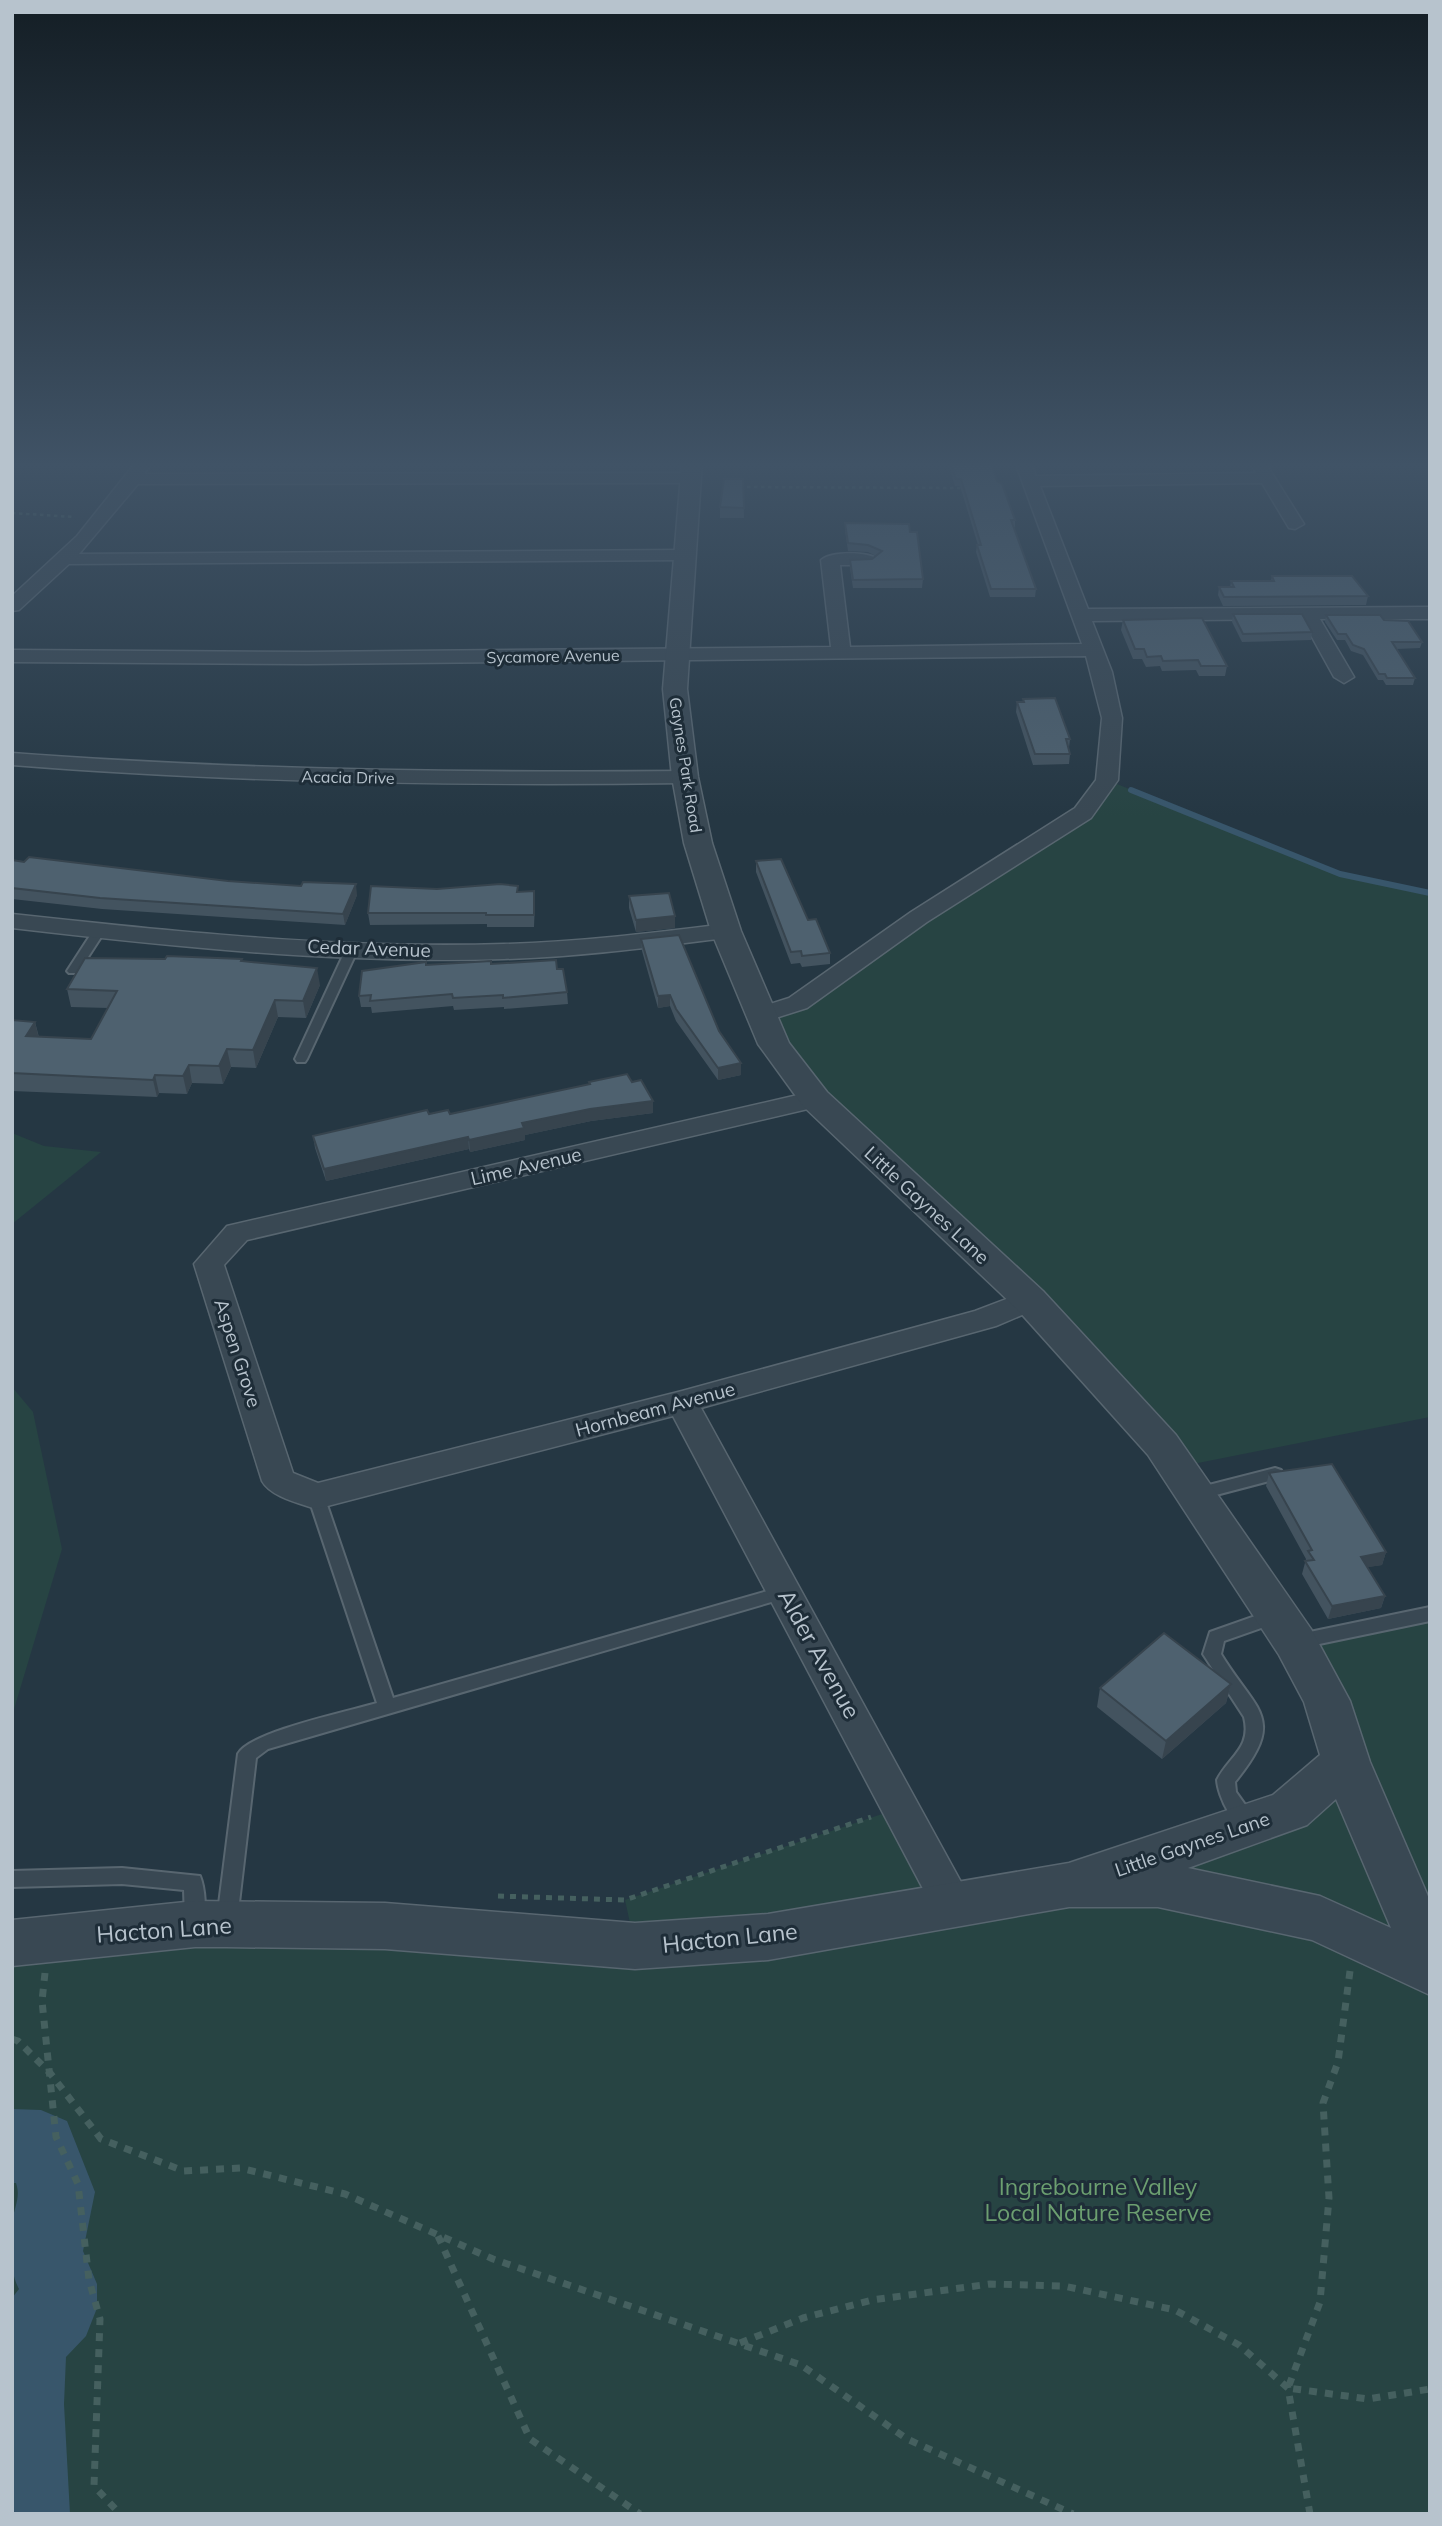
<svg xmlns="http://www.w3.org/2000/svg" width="1442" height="2526" font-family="Mulish,sans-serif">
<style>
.green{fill:#274443}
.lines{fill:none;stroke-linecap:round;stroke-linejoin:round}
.stream{stroke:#38566b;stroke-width:6}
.river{fill:#38566b;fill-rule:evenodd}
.service-casing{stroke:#586670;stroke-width:4}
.minor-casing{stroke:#586670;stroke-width:3}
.tertiary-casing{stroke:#586670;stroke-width:3}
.path-far2{stroke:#45605f;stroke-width:2.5;stroke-dasharray:3.5 3.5;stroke-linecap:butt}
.path-far1{stroke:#45605f;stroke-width:5;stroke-dasharray:6 6;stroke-linecap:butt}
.path{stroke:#45605f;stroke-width:7;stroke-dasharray:8 8;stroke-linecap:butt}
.service{fill:#394853;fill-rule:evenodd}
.minor{fill:#394853;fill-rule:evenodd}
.tertiary{fill:#394853;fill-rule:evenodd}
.wall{fill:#43535f}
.shaded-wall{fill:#37444e}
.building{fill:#4e616f;stroke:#37444e;stroke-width:2}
.labels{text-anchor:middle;stroke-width:6;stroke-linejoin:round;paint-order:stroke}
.far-street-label{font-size:16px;fill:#b7c3cd;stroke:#1e2d38}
.street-label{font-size:19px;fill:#b7c3cd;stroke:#1e2d38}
.near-street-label{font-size:23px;fill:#b7c3cd;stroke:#1e2d38}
.near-park-label{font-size:23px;fill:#6c9f70;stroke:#1e2d38}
</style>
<rect width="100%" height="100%" fill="#253743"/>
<g class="green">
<path d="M1107,780L1340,874L1430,893V1417L1178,1467L849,1134L760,1015L798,1003L1083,813Z"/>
<path d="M12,1133L44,1146L101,1152L12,1224Z"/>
<path d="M12,1387L33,1412L62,1549L12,1716Z"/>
<path d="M1430,1614V2514H12V1943L635,1946L625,1900L885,1813L953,1906L1252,1826L1346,1762L1295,1642Z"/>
</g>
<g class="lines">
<path class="stream" d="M1131,790L1340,874L1430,893"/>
<path class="river" d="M12,2109L41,2110L67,2121L95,2192L83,2251L97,2284V2308L86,2336L66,2357L64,2404L70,2514H12V2298L19,2289C9,2271 10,2243 12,2222C14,2208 21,2197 16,2183H12Z"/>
<g class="service-casing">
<g id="service">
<path d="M99,928L105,931L79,971L77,973H69L67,971L93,931Z"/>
<path d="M352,946L358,949L307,1059L305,1062H297L295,1059L346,949Z"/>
<path d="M1275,1468L1281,1470L1283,1474L1281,1478L1197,1500L1191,1498L1189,1494L1191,1490L1197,1488Z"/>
<path d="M316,1490L322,1492L324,1496L393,1698L785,1586L791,1587L793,1592L791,1597L785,1598L268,1749L256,1758L237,1920L234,1926L227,1929L220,1926L217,1920L238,1754C249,1732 350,1711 377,1703L308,1496L310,1492Z"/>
<path d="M1430,1607V1621L1300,1648L1294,1646L1291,1641L1294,1636L1300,1634Z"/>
<path d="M1275,1609L1281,1611L1283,1616L1281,1621L1224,1641L1221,1654C1256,1712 1288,1717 1235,1782L1236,1792L1256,1820L1254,1826C1234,1833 1218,1796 1217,1780C1229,1756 1252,1748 1244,1717L1203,1654L1210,1632Z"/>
<path d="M122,1868L200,1876C205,1888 207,1913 202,1925L195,1928L188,1925L185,1919L184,1890L122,1884L12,1887V1871Z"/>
</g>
</g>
<g class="minor-casing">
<g id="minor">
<path d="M136,462L152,463L144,474L691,473L699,478L691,483L138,484L79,554L684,550L693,555L684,560L69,564L19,610L12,611V596L77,536Z"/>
<path d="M1015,462H1031L1036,476L1256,473L1249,462H1265L1304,524L1295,529L1289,528L1262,483L1040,486L1088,609L1430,607V619H1320L1354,677L1344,683L1334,677L1302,619L1092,621L1112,672L1122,718L1118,780L1091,818L927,922L807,1008L760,1023L751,1020L747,1015L751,1010L789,998L911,912L1075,808L1096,780L1102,718L1086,656L307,664L12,662V650L307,652L831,647L821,560C831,551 869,551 879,560L870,565H840L850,647L1082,644Z"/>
<path d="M12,753C236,770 460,773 685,771L696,777L685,783C460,786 236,783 12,765Z"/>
<path d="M12,914C175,932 340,949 504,944C578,942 652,933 726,924L735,926L738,931L735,936L726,938C652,947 578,957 504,959C340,964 175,947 12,928Z"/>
<path d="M815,1091L825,1093L828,1099L825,1105L247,1240L224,1265L293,1473L318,1483L682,1391L975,1311L1030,1290L1041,1293L1045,1300L1041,1307L996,1326L701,1408L967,1893L973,1906L967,1919L953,1924L939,1919L673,1416L316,1509C299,1503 271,1497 262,1481L194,1264L227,1226Z"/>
</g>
</g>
<g class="tertiary-casing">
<path id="tertiary" d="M682,462H702L687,689L698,777L712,843L741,931L789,1043L827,1092L1043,1291L1176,1435L1311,1629L1350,1701L1370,1762L1430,1901V1995L1312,1940L1158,1907H1069L768,1960L635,1969L385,1949L226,1947H195L12,1966V1920L195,1901L385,1903L635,1923L768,1914L1069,1863L1273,1795L1320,1755L1304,1702L1279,1655L1148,1455L1017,1309L803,1106L758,1044L711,931L684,843L672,777L663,689ZM1336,1799L1391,1928L1320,1896L1188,1868L1307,1825Z"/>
</g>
<g class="path-far2">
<path d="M740,487L966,488"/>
<path d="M12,513L74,517"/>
</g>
<path class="path-far1" d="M498,1896L625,1900L871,1817"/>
<g class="path">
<path d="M1350,1971L1338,2062L1323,2103L1329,2198L1320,2302L1288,2388L1368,2399L1430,2389"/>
<path d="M45,1973L42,2001L56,2137L78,2184L89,2280L100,2319L94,2486L120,2514"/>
<path d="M12,2039L18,2041L50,2073L101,2139L184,2171L240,2168L345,2194L493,2259L801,2365L907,2439L1073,2514"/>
<path d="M438,2236L530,2439L640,2514"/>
<path d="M740,2343L803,2318L872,2300L990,2284L1064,2286L1175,2310L1239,2345L1288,2388L1310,2514"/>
</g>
<use href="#service" class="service"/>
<use href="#minor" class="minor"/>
<use href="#tertiary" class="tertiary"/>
</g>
<g class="wall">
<path d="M948,462H991L997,481L1015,520V527H1013L1036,589L1035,597H990L976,552L977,545H978L960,486H955Z"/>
<path d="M743,479L744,518H720V507Z"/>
<path d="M845,523L910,532L923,579L922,588H853L850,568V560L872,559L876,556L868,552L848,551L845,530Z"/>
<path d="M1272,576L1368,596L1366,605L1223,606L1218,595L1219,587H1230L1231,581H1271Z"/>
<path d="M1233,614L1312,632L1311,640L1242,642L1232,622Z"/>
<path d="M1326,615L1384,620L1422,642L1420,648L1396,649L1415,678L1413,685H1386L1383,680H1378L1363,655L1351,651L1345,640H1337L1325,622Z"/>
<path d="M1123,620L1227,666L1225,676H1199L1196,670L1162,671L1160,666L1146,667L1142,659H1133L1121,630Z"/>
<path d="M1023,699L1070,739L1069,748L1070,754L1069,764L1033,765L1016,712L1017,702H1023Z"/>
<path d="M12,860L228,881L357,895L345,925L102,909L12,899Z"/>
<path d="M756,861L808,920L830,953V964L802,967L800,963L791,964L756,872Z"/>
<path d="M518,891L535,902L534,927H487V924L370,925L368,913Z"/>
<path d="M629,896L675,916V928L636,932L629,908Z"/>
<path d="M641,939L719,1031L741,1063V1075L718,1080L676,1021L670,1006L658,1008L642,951Z"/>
<path d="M243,962L320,985L306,1018L278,1017L256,1068L231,1067L223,1084L192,1083L187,1094L159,1093L157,1097L12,1091V1020L35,1022L39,1037L91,1039L108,1008L71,1007L67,989Z"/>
<path d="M491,964L557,969L567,992L568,1004L504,1009V1007L454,1010L453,1006L372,1013L371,1007H361L359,996Z"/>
<path d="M589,1082H632L653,1101V1113L591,1121L525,1135V1140L470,1152L469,1149L326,1181L315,1148L313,1136L429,1114H450L589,1085Z"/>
<path d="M1269,1473L1386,1552L1382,1565L1367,1567L1385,1596L1381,1608L1328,1619L1302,1574L1306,1559L1266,1486Z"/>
<path d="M1231,1684L1226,1703L1162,1759L1097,1707L1100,1688Z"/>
</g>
<g class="shaded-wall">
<path d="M356,884L357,895L345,925L343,914Z"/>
<path d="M675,916V928L636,932V920Z"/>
<path d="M317,968L320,985L306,1018L303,1001Z"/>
<path d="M670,995V1006L658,1008V996Z"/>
<path d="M275,1000L278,1017L256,1068L253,1050Z"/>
<path d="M35,1022L39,1039L26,1036Z"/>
<path d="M227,1049L231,1067L223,1084L219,1066Z"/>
<path d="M741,1063V1075L718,1080V1068Z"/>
<path d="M189,1065L192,1083L187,1094L183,1076Z"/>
<path d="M155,1075L159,1093L157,1097L153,1080Z"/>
<path d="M653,1101V1113L591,1121L525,1135V1140L470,1152L469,1140L522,1123L590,1109Z"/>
<path d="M468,1137L469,1149L326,1181L324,1169Z"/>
<path d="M1386,1552L1382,1565L1357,1569L1361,1557Z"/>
<path d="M1385,1596L1381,1608L1328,1619L1332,1606Z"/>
<path d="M1231,1684L1226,1703L1162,1759L1166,1741Z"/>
</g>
<g class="building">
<path d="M950,462H991L997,481L1002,484L1015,520H1011L1036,589H991L977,545H981L961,479H956Z"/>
<path d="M724,479H743L744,508L720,507Z"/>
<path d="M845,523L909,524L910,532H917L923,579L853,580L850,560L872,559L882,551L868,545L848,543Z"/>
<path d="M1272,576H1352L1368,596L1224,597L1219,587H1234L1231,581H1274Z"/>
<path d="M1233,614H1302L1312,632L1243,634Z"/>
<path d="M1326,615H1380L1384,620L1408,621L1422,642H1392L1415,678H1387L1385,674H1379L1364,649L1353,645L1346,634H1338Z"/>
<path d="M1202,618L1227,666H1201L1198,660L1163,661L1161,656L1147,657L1144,649H1135L1123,620Z"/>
<path d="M1055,698L1070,739H1066L1070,754H1035L1017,702H1024L1023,699Z"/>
<path d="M29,857L228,881L301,886L303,882L356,884L343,914L100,898L12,888V860L24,862Z"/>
<path d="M781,859L808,920L816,919L830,953L802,956L801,951L791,952L756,861Z"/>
<path d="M500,884L518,886L517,892L534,891V915H486V913H368L371,886L437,889Z"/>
<path d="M669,893L675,916L636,920L629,896Z"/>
<path d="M679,935L719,1031L741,1063L718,1068L676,1009L670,995L658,996L641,939Z"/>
<path d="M167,956L242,959L241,961L317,968L303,1001L275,1000L253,1050L227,1049L219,1066L189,1065L183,1076L155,1075L153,1080L12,1073V1020L35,1022L26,1036L91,1039L117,991L67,989L85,958L165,959Z"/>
<path d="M556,960L557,969H563L567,992L503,998V995L453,998L452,994L370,1001L371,995L359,996L362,971L426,962V965L491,961V964Z"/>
<path d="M627,1074L632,1082L641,1080L653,1101L590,1109L522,1123L524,1128L469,1140L468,1137L324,1169L313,1136L427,1110L429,1114L448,1110L450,1114L590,1084L589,1082Z"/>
<path d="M1332,1464L1386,1552L1361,1557L1385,1596L1332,1606L1305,1561L1314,1560L1308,1551L1312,1550L1269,1473Z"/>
<path d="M1164,1633L1231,1684L1166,1741L1100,1688Z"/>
</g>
<linearGradient id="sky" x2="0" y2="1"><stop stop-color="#141e25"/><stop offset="0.57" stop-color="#405366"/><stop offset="1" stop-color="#405366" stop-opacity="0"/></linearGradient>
<rect width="1442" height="816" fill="url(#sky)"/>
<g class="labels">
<g class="far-street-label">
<text transform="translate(553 656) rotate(-1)" y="6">Sycamore Avenue</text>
<text transform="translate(686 765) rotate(81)" y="6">Gaynes Park Road</text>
<text transform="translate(348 777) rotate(1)" y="6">Acacia Drive</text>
</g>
<g class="street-label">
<text transform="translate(369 948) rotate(2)" y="7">Cedar Avenue</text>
<text transform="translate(526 1166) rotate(-13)" y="7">Lime Avenue</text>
<text transform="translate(927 1205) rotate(43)" y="7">Little Gaynes Lane</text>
<text transform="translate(238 1353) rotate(72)" y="7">Aspen Grove</text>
<text transform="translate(655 1409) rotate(-15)" y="7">Hornbeam Avenue</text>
<text transform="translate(1192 1844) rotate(-19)" y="7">Little Gaynes Lane</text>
</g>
<g class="near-street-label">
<text transform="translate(819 1654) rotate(61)" y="8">Alder Avenue</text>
<text transform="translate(164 1930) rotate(-4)" y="8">Hacton Lane</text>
<text transform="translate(730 1938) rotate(-6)" y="8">Hacton Lane</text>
</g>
<g class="near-park-label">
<text x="1098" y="2195">Ingrebourne Valley<tspan x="1098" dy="26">Local Nature Reserve</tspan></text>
</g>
</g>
<rect width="1442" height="2526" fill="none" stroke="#b7c3cd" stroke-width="28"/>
</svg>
